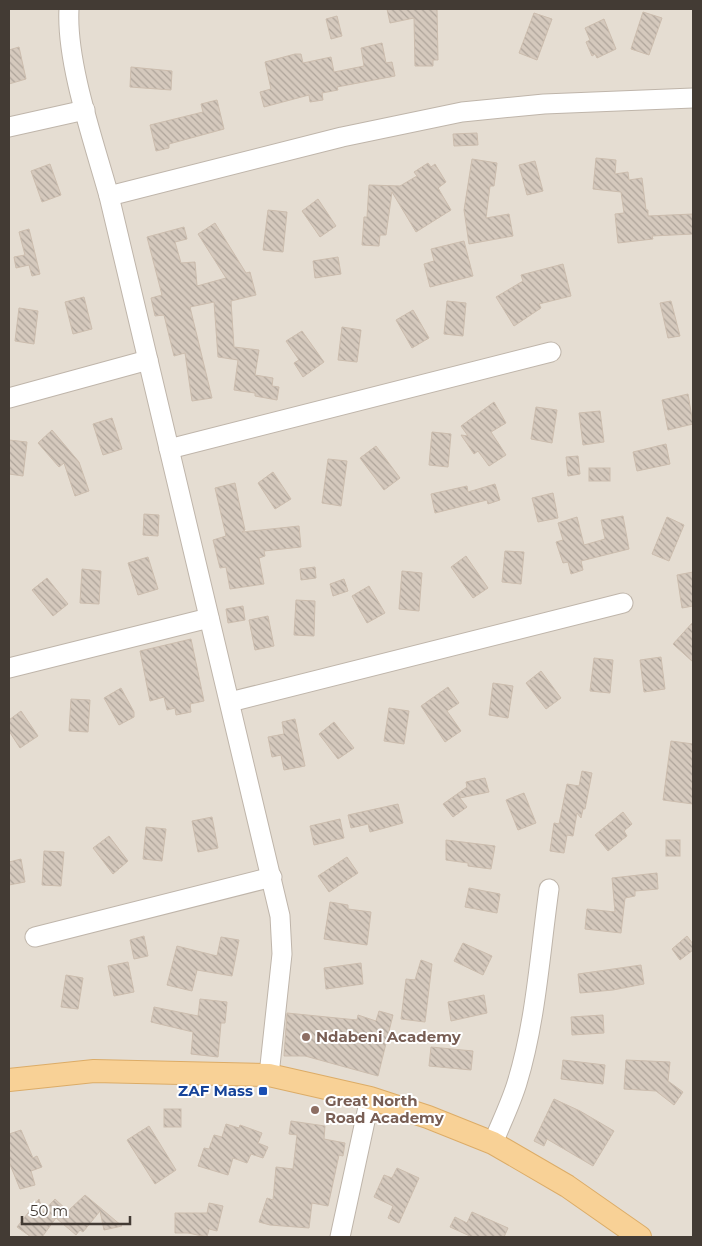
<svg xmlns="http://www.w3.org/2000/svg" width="702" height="1246" font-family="Montserrat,sans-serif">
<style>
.residential{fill:#e5ddd2}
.building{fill:url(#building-back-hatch);stroke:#ccbdae}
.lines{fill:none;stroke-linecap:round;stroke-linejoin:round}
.minor-casing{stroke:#bfb5aa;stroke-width:21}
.major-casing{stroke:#dcac67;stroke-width:24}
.minor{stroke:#fff;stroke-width:19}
.major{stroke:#f8d196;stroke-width:22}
.education-dot{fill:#8d6e63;stroke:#fff;stroke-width:2}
.transit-dot{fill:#1a4fb4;stroke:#fff;stroke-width:2}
.labels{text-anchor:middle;stroke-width:4;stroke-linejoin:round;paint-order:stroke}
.education-label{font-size:15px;font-weight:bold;fill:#785e54;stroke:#fff;text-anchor:start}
.transit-label{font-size:15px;font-weight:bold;fill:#164399;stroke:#fff;text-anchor:end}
</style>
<defs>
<pattern id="building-back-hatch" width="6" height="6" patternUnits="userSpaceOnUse" patternTransform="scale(1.25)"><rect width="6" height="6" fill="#d5c9bd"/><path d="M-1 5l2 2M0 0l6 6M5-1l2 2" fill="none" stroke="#aea49a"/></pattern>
</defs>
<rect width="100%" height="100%" fill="#f1ece4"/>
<rect class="residential" x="9" y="9" width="684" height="1228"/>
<g class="building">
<path d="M387,9H437L438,60H433V66H415L414,18L390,23Z"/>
<path d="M643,12L662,18L649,55L631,49Z"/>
<path d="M534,13L552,19L537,60L519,53Z"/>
<path d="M337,16L342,36L331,39L326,19Z"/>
<path d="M604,19L616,49L597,58L595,54L592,56L586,42L590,40L585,28Z"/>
<path d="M382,43L386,63L392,62L395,76L337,87L338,90L322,93L323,100L310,102L309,95L264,107L260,92L271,89L265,62L295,54H301L303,63L331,57L334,72L364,66L361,48Z"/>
<path d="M19,47L26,79L9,84V50Z"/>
<path d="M131,67L172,71L171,90L130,87Z"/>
<path d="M217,100L224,129L169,144V148L156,151L150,125L203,112L201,104Z"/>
<path d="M477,133L478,145L454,146L453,134Z"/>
<path d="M596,158L616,160L615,174L628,172L629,180L642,178L646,210H648V216L693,214V234L652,236L653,239L618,243L615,214L624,213L621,192L593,189Z"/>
<path d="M472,159L497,163L494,186H490L486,218L509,214L513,236L469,244L464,210Z"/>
<path d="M535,161L543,191L527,195L519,165Z"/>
<path d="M428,163L431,167L435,164L446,182L438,188L451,210L416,232L392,192L386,235H380L379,246L362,245L364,217H367L369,185L400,186L417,176L414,172Z"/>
<path d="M50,164L61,195L42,202L31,171Z"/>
<path d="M318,199L336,226L320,237L302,211Z"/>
<path d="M268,210L287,212L283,252L263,250Z"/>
<path d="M215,223L246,273L250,272L256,295L231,301L234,347L259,350L255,375L273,378L272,386L279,387L277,400L255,396V393L234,390L238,360L218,357L214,302L190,307L212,398L192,401L185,353L174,356L164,315L155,316L151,298L162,295L147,237L184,227L187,239L175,242L181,263L195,262L197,286L226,278L198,234Z"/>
<path d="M29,229L40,274L32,276L29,265L16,268L14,257L25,255L19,232Z"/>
<path d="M464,241L473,276L430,287L424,264L434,261L431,249Z"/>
<path d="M338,257L341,274L315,278L313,261Z"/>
<path d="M563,264L571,296L539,304L541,308L514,326L496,297L523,281L521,275Z"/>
<path d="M84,297L92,329L73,334L65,302Z"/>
<path d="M447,301L466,303L463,336L444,334Z"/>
<path d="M671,301L680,336L668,338L660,303Z"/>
<path d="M19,308L38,311L34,344L15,341Z"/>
<path d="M413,310L429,338L412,348L396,320Z"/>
<path d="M342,327L361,330L357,362L338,360Z"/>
<path d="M302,331L324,362L303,377L294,363L299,360L286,341Z"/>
<path d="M688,394L693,424L668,430L662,400Z"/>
<path d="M494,402L506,423L491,432L506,455L489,466L478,451L474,454L461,435L468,436L461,426Z"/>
<path d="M536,407L557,410L552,443L531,439Z"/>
<path d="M600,411L604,442L583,445L579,413Z"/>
<path d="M112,418L122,449L103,455L93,424Z"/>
<path d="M52,430L79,462L89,491L75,496L64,463L59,467L38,443Z"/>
<path d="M432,432L451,434L448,467L429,465Z"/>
<path d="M9,440L27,442L23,476L9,474Z"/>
<path d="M666,444L670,464L637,471L633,452Z"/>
<path d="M376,446L400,478L384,490L360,458Z"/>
<path d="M578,456L580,474L568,476L566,457Z"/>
<path d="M328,459L347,461L341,506L322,503Z"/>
<rect x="589" y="468" width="21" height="13"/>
<path d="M273,472L291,499L275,509L258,483Z"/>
<path d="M235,483L245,530L242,532L299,526L301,547L264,551L265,556L259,558L264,584L230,589L226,567L220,568L213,540L226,536L215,488Z"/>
<path d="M495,484L500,500L488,504L487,500L435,513L431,494L467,486L468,492Z"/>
<path d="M553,493L558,518L538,522L532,498Z"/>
<path d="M144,514L159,515L158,536L143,535Z"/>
<path d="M623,516L629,549L581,561L583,570L571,574L568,562L563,563L556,542L563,540L558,523L577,517L584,545L605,539L601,520Z"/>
<path d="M667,517L684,525L669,561L652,554Z"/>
<path d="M505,551L524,552L521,584L502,582Z"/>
<path d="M466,556L488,588L473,598L451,567Z"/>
<path d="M148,557L158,589L138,595L128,563Z"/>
<path d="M315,567L316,578L301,580L300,569Z"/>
<path d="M82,569L101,571L99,604L80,603Z"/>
<path d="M402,571L422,573L419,611L399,609Z"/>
<path d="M693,572V606L682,608L677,575Z"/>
<path d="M47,578L68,604L53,616L32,590Z"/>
<path d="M344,579L348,591L333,596L330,584Z"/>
<path d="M369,586L385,613L367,623L352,596Z"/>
<path d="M296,600L315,601L314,636L294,635Z"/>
<path d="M243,606L245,620L228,623L226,609Z"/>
<path d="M268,616L274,646L255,650L249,620Z"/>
<path d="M693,622V662L673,644Z"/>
<path d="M191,639L204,701L190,704L191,712L176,715L175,708L167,710L164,697L150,701L140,651Z"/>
<path d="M661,657L665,689L644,692L640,660Z"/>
<path d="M594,658L613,660L610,693L590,691Z"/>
<path d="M541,671L561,698L546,709L526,683Z"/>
<path d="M493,683L513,686L508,718L489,715Z"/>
<path d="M448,687L459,703L447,711L461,731L445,742L421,706Z"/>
<path d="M121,688L134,712V717L119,725L104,698Z"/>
<path d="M71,699L90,700L88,732L69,731Z"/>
<path d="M389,708L409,711L404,744L384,741Z"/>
<path d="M21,711L38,736L20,748L9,731V720Z"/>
<path d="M295,719L305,766L284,770L281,755L272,757L268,737L284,734L282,722Z"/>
<path d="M334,722L354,748L338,759L319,734Z"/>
<path d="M671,741L693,744V804L663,800Z"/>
<path d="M582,771L592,773L585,809H583L581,818L577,813L573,836L567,835L564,853L550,851L554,823L559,824L567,784L579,786Z"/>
<path d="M485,778L489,792L460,798L467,807L453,817L443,804L467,787L466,782Z"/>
<path d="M524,793L536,823L518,830L506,800Z"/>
<path d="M398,804L403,823L370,832L368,824L351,828L348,815Z"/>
<path d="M623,812L632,824L624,831L627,836L608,851L595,835Z"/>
<path d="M212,817L218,848L198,852L192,821Z"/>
<path d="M340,819L344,838L314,845L310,826Z"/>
<path d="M146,827L166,829L162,861L143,859Z"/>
<path d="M109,836L128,861L113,874L93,848Z"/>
<path d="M446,840L495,846L491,869L468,866V863L446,860Z"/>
<rect x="666" y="840" width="14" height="16"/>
<path d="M44,851L64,852L61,886L42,885Z"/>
<path d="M347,857L358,873L329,892L318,876Z"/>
<path d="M21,859L25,882L9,885V862Z"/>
<path d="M657,873L658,889L635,891V896L625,898L621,933L585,929L587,909L615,912L612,878Z"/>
<path d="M469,888L500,894L497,913L465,907Z"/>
<path d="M330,902L348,905V909L371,912L367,945L324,939Z"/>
<path d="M144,936L148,956L134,959L130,940Z"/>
<path d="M687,936L693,944V950L680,960L672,949Z"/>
<path d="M221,937L239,940L232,976L197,970L192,991L167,985L177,946L217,956Z"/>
<path d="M463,943L492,956L483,975L454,961Z"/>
<path d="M421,960L432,964L425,1022L401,1019L406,979L415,980Z"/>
<path d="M128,962L134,992L114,996L108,966Z"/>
<path d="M361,963L363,984L326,989L324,968Z"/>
<path d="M641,965L644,984L613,990L580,993L578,974Z"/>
<path d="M66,975L83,978L78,1009L61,1007Z"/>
<path d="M484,995L487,1013L451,1021L448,1002Z"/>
<path d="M200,999L227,1002L225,1023H221L218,1057L191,1054L193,1032L151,1022L154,1007L198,1016Z"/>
<path d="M379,1011L393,1015L378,1076L305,1056H284L287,1013L357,1020L358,1015L376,1021Z"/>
<path d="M603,1015L604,1033L572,1035L571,1017Z"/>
<path d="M431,1047L473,1051L471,1070L429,1066Z"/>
<path d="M563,1060L605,1065L603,1084L561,1079Z"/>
<path d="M626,1060L670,1062L668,1081L683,1092L674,1105L656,1091L624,1089Z"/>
<path d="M554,1099L580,1111L614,1131L593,1166L547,1139L544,1146L534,1141Z"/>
<rect x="164" y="1109" width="17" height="18"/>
<path d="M291,1121L325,1126L324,1139L345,1143L343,1156L339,1155L328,1206L312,1203L309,1228L270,1225L259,1222L267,1198L273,1200L276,1167L293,1169L297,1135L289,1134Z"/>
<path d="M226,1124L239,1128L240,1125L262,1133L258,1143L268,1147L263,1158L251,1154L247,1163L233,1158L228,1175L198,1166L204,1148L209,1149L214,1135L222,1137Z"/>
<path d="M149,1126L176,1170L155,1184L127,1140Z"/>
<path d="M21,1130L33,1158L37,1156L42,1167L31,1171L35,1185L20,1189L9,1162V1134Z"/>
<path d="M397,1168L419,1178L399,1223L388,1218L393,1206L374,1197L384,1175L392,1178Z"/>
<path d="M85,1195L122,1226L104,1230L100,1211L83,1232L80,1230L76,1235L56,1218L42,1237H31L17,1227L39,1199L43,1212L55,1199L68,1211Z"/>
<path d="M209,1203L223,1206L217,1231L209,1229L207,1237L188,1233H175V1213H207Z"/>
<path d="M472,1212L508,1228L504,1237H472L450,1227L455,1217L467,1223Z"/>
</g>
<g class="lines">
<g class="minor-casing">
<g id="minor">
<path d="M69,9C66,63 94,142 109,196L280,916L282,954L269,1075"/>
<path d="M9,127L85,110"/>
<path d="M109,196L342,137L462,112L544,104L693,98"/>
<path d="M9,398L148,360"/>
<path d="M169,449L551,352"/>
<path d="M9,668L209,618"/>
<path d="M230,702L623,603"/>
<path d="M35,937L272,877"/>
<path d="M493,1143C501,1123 511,1103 517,1083C536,1021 540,953 549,889"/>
<path d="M340,1237L370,1098"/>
</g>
</g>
<g class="major-casing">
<path id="major" d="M9,1080L94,1071L269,1075L370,1098L428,1117L493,1143L567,1186L640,1237"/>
</g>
<use href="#minor" class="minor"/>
<use href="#major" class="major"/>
</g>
<g class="education-dot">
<circle cx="306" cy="1037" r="5"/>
<circle cx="315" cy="1110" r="5"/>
</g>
<rect class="transit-dot" x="258" y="1086" width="10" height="10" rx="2.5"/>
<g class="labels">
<g class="education-label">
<text x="316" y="1042">Ndabeni Academy</text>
<text x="325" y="1106">Great North<tspan x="325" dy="17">Road Academy</tspan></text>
</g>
<g class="transit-label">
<text x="253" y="1096">ZAF Mass</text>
</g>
</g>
<rect width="702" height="1246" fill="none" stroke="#433b34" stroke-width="20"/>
<path d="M22 1216v8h108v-8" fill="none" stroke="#433b34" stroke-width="2.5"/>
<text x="30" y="1216" font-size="15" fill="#433b34" stroke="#ffffff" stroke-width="4" paint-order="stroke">50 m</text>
</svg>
